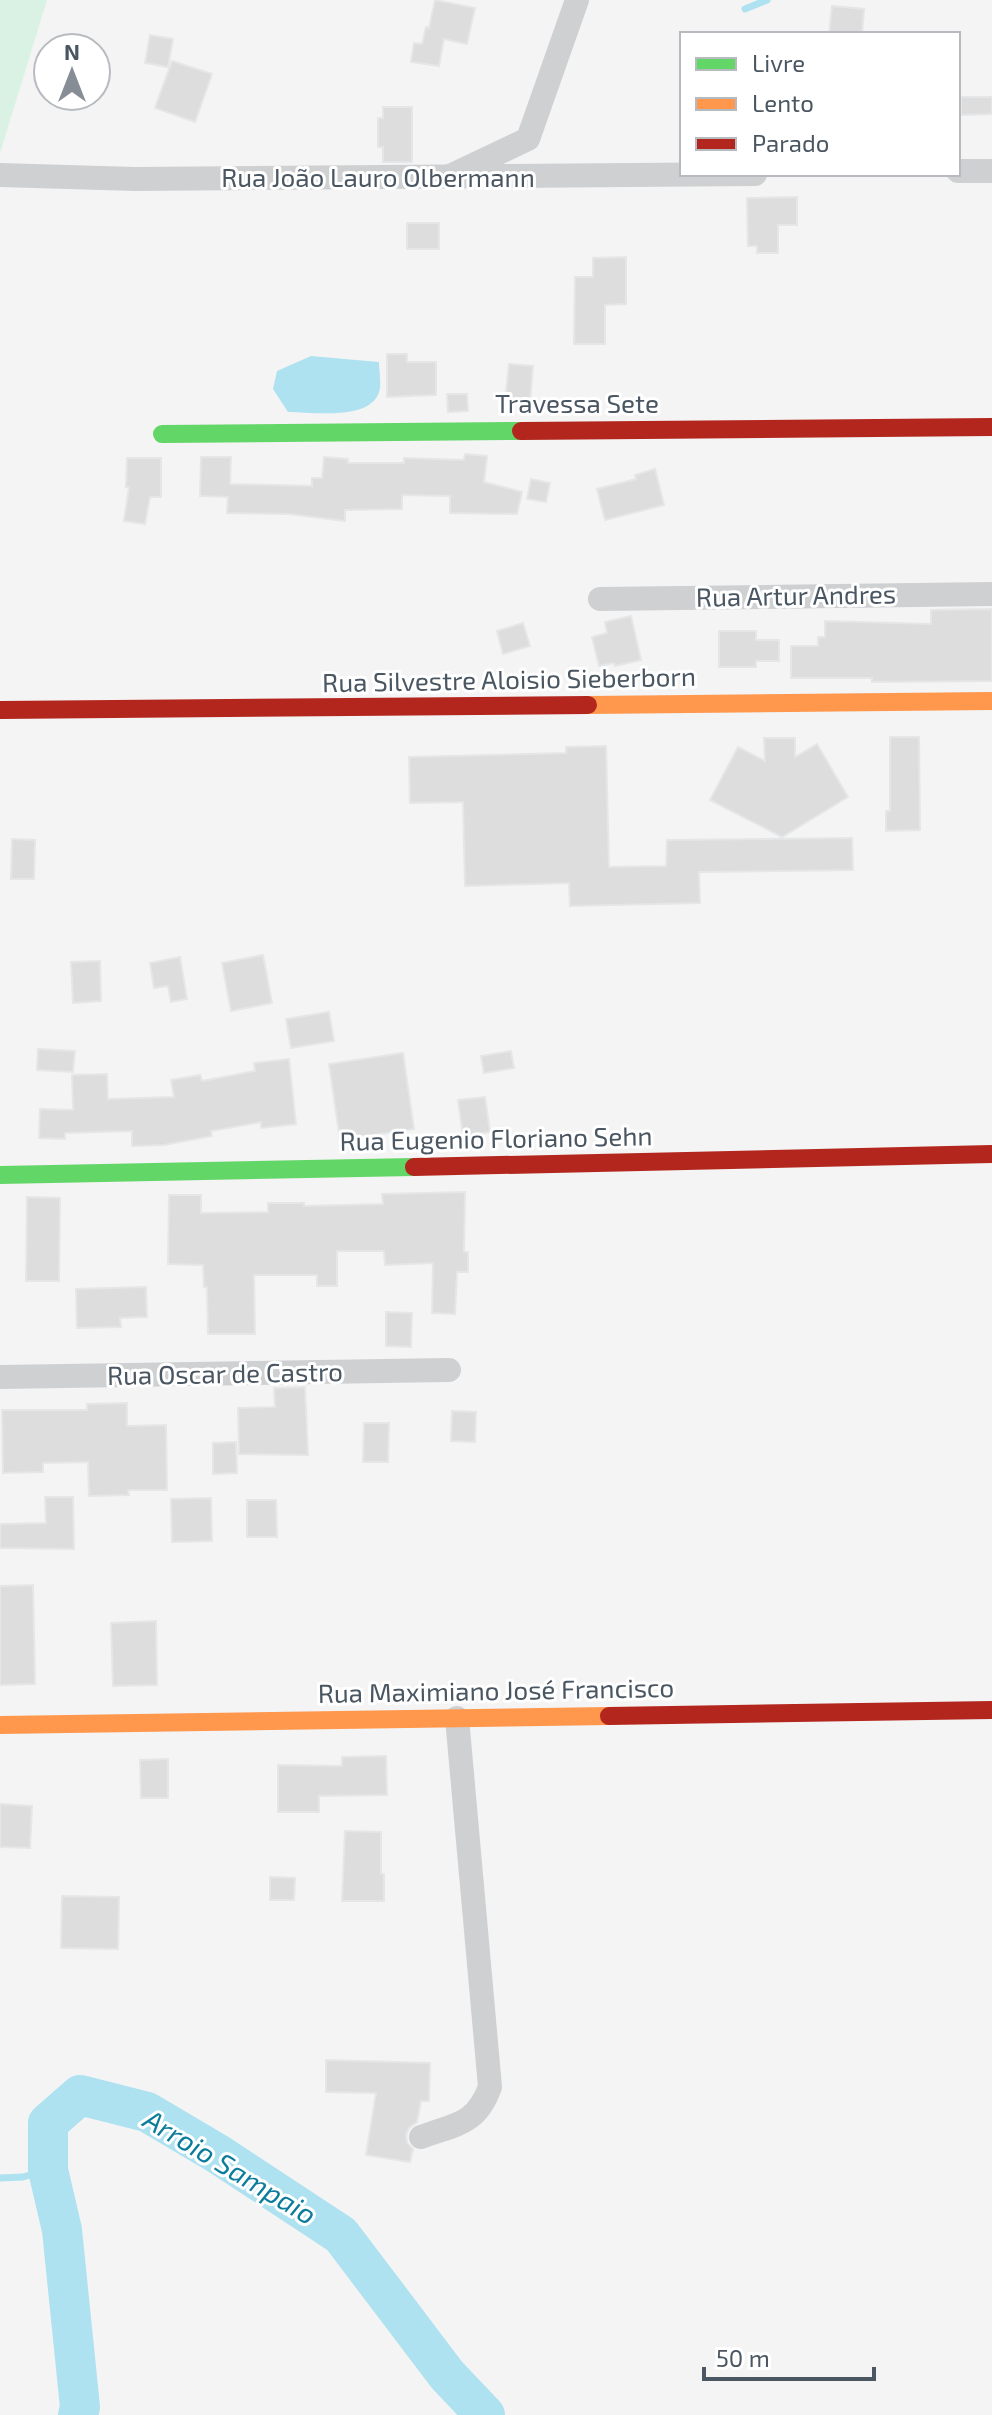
<svg xmlns="http://www.w3.org/2000/svg" width="992" height="2415" font-family="'Exo 2',sans-serif">
<style>
.green{fill:#d9f2e3}
.water{fill:#aee2f0}
.lines{fill:none;stroke-linecap:round;stroke-linejoin:round}
.stream{stroke:#aee2f0;stroke-width:7}
.river{stroke:#aee2f0;stroke-width:40}
.building{fill:#ddddde;stroke:#e5e6e7;stroke-width:2}
.street{stroke:#ced0d2;stroke-width:24}
.fast{stroke:#63d668;stroke-width:18}
.slow{stroke:#ff974d;stroke-width:18}
.jam{stroke:#b3261e;stroke-width:18}
.labels{text-anchor:middle;stroke-width:6;stroke-linejoin:round;paint-order:stroke}
.street-label{font-size:26px;fill:#4a5661;stroke:#fff}
.water-label{font-size:28px;font-style:italic;fill:#0c7c9b;stroke:#fff}
</style>
<rect width="100%" height="100%" fill="#f4f4f4"/>
<path class="green" d="M0,0H47L0,153Z"/>
<path class="water" d="M311,356L379,362C379,370 381,379 380,388C375,422 312,412 288,412L273,389L277,371Z"/>
<g class="lines">
<g class="stream">
<path d="M745,9L767,0"/>
<path d="M0,2178L23,2177L48,2170"/>
</g>
<path class="river" d="M78,2415L80,2407L62,2230L48,2170V2123L80,2095L147,2112L218,2154L341,2235L447,2375L485,2415"/>
</g>
<g class="building">
<path d="M435,0L475,8L467,44L444,39L439,66L411,62L414,43L422,44L426,27L429,28Z"/>
<path d="M832,6L864,9L862,34H829Z"/>
<path d="M150,35L173,39L168,67L145,63Z"/>
<path d="M172,61L212,74L195,122L155,108Z"/>
<path d="M961,97H992V114L961,115Z"/>
<path d="M383,107H412V162H383V147H378V118H383Z"/>
<path d="M797,197V225H778V253H757V246H748L747,198Z"/>
<rect x="407" y="223" width="32" height="26"/>
<path d="M626,257V304L605,305V344H574L575,277H593V258Z"/>
<path d="M387,354H407V362H436V395L387,397Z"/>
<path d="M509,364L533,366L530,402L505,400Z"/>
<path d="M447,394H467L468,411L448,412Z"/>
<path d="M465,454L487,456L484,482L522,492L517,514L450,513V496L402,495V509L345,510V521L290,514L227,513L228,497L200,496L201,457H231L230,484L312,486V478H322L324,457L348,459V463H404V458L464,460Z"/>
<path d="M127,458H161V497H150L145,524L124,521L129,487H126Z"/>
<path d="M655,469L664,505L605,520L597,489L636,479L635,475Z"/>
<path d="M531,479L550,483L546,502L527,499Z"/>
<path d="M992,609V681L872,682V678H791V646H818V637H825V621L931,624V610Z"/>
<path d="M631,616L641,660L615,666L614,663L599,666L592,637L607,633L605,622Z"/>
<path d="M523,623L530,646L503,654L497,631Z"/>
<path d="M719,631H756V640H779V661H756V667H719Z"/>
<path d="M890,737H919L920,830L886,831V811H890Z"/>
<path d="M764,738H795V757L817,744L848,797L782,837L710,800L738,747L765,761Z"/>
<path d="M606,746L609,867L666,866L667,840L852,838L853,870L699,872L700,903L570,906L569,883L465,886L463,802L410,803L409,757L566,753V747Z"/>
<path d="M12,839L35,840L34,879H11Z"/>
<path d="M263,955L272,1003L231,1011L222,963Z"/>
<path d="M180,957L187,999L171,1002L168,986L154,988L150,963Z"/>
<path d="M100,961L101,1001L73,1003L71,962Z"/>
<path d="M329,1012L334,1041L291,1048L286,1019Z"/>
<path d="M38,1049L75,1051L73,1072L37,1070Z"/>
<path d="M511,1051L514,1068L484,1073L481,1056Z"/>
<path d="M403,1053L414,1129L340,1140L329,1064Z"/>
<path d="M289,1059L296,1124L261,1128V1122L211,1131L212,1136L164,1145L132,1146V1131L65,1133V1139L39,1138L40,1109L73,1110L72,1075L107,1074L108,1099L174,1097L171,1080L200,1075L202,1081L255,1071L254,1063Z"/>
<path d="M485,1097L490,1132L463,1136L458,1100Z"/>
<path d="M465,1192L464,1252H468V1272H457L455,1314L432,1313L433,1263L385,1265L384,1251H337V1286H317V1275H254L255,1334H208L207,1287H204L203,1265L168,1264L169,1195H201V1213L268,1212V1203H304V1206L383,1204L382,1194Z"/>
<path d="M27,1197L60,1198L59,1281H26Z"/>
<path d="M146,1287L147,1317L120,1318L121,1327L77,1328L76,1289Z"/>
<path d="M386,1312L412,1313L411,1347L386,1346Z"/>
<path d="M305,1387L308,1455L239,1454L238,1408L275,1407L274,1388Z"/>
<path d="M127,1403V1426L166,1425L167,1490H128L129,1495L89,1496L88,1462L43,1463V1472L3,1473L2,1410H87V1404Z"/>
<path d="M452,1411L476,1412L475,1442L451,1441Z"/>
<path d="M364,1423H389L388,1462H363Z"/>
<path d="M236,1442L237,1473L213,1474V1443Z"/>
<path d="M45,1497H73L74,1549L0,1548V1524L46,1523Z"/>
<path d="M211,1498L212,1541L172,1542L171,1499Z"/>
<path d="M247,1500H276L277,1537H247Z"/>
<path d="M33,1585L35,1684L0,1685V1586Z"/>
<path d="M156,1621L157,1685L113,1686L111,1623Z"/>
<path d="M386,1756L387,1795L319,1796V1812H278V1765L342,1766V1757Z"/>
<path d="M168,1759V1798H141L140,1760Z"/>
<path d="M0,1804L32,1806L30,1848L0,1847Z"/>
<path d="M345,1831L381,1832V1874H384V1901H342Z"/>
<path d="M270,1877L295,1878L294,1900H270Z"/>
<path d="M62,1896L119,1897L118,1949L61,1948Z"/>
<path d="M326,2060L430,2063L429,2101H421L417,2122L409,2128L406,2135L407,2143L413,2149L410,2162L366,2155L376,2093L326,2092Z"/>
</g>
<g class="lines">
<g class="street">
<path d="M958,171H992"/>
<path d="M0,175L135,179L755,174"/>
<path d="M452,175L528,139L577,0"/>
<path d="M600,599L992,594"/>
<path d="M0,1377L449,1370"/>
<path d="M421,2137C456,2124 476,2125 490,2087L457,1718"/>
</g>
<g class="fast">
<path d="M162,434L521,431"/>
<path d="M0,1175L414,1167"/>
</g>
<g class="slow">
<path d="M588,705L992,701"/>
<path d="M0,1725L609,1716"/>
</g>
<g class="jam">
<path d="M521,431L992,427"/>
<path d="M0,710L588,705"/>
<path d="M414,1167L992,1154"/>
<path d="M609,1716L992,1710"/>
</g>
</g>
<g class="labels">
<g class="street-label">
<text x="378" y="187">Rua João Lauro Olbermann</text>
<text x="577" y="413">Travessa Sete</text>
<text transform="translate(796 596) rotate(-1)" y="9">Rua Artur Andres</text>
<text transform="translate(509 680) rotate(-1)" y="9">Rua Silvestre Aloisio Sieberborn</text>
<text transform="translate(496 1139) rotate(-1)" y="9">Rua Eugenio Floriano Sehn</text>
<text transform="translate(225 1374) rotate(-1)" y="9">Rua Oscar de Castro</text>
<text transform="translate(496 1691) rotate(-1)" y="9">Rua Maximiano José Francisco</text>
</g>
<g class="water-label">
<text transform="translate(230 2167) rotate(31)" y="10">Arroio Sampaio</text>
</g>
</g>
<rect x="680" y="32" width="280" height="144" fill="#ffffff" stroke="#b7bbc0" stroke-width="2"/>
<rect x="696" y="58" width="40" height="12" fill="#63d668" stroke="#b7bbc0" stroke-width="2"/>
<text x="752" y="72" font-size="24" fill="#4a5661">Livre</text>
<rect x="696" y="98" width="40" height="12" fill="#ff974d" stroke="#b7bbc0" stroke-width="2"/>
<text x="752" y="112" font-size="24" fill="#4a5661">Lento</text>
<rect x="696" y="138" width="40" height="12" fill="#b3261e" stroke="#b7bbc0" stroke-width="2"/>
<text x="752" y="152" font-size="24" fill="#4a5661">Parado</text>
<g transform="translate(72 72)"><circle r="38" fill="#ffffff" stroke="#b7bbc0" stroke-width="2"/>
<path d="M0-6L14 30L0 20L-14 30Z" fill="#868d94"/>
<text y="-12" font-size="22" font-weight="bold" text-anchor="middle" fill="#4a5661">N</text>
</g>
<path d="M704 2367v12h170v-12" fill="none" stroke="#4a5661" stroke-width="4"/>
<text x="716" y="2367" font-size="24" fill="#4a5661" stroke="#ffffff" stroke-width="6" paint-order="stroke">50 m</text>
</svg>
